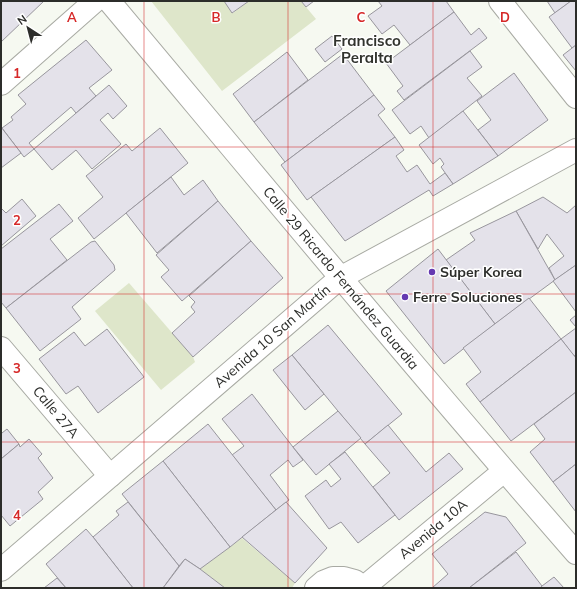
<svg xmlns="http://www.w3.org/2000/svg" width="577" height="589" font-family="Mulish,sans-serif">
<style>
.green{fill:#dee6ca}
.building{fill:#e4e2ea;stroke:#98969d}
.lines{fill:none;stroke-linecap:round;stroke-linejoin:round}
.minor-casing{stroke:#a8aaa3;stroke-width:24}
.minor{stroke:#fff;stroke-width:22}
.grid{fill:none;stroke:#d62828;stroke-width:1;stroke-opacity:0.55}
.poi-dot{fill:#6539b1;stroke:#fff;stroke-width:1.5}
.labels{text-anchor:middle;stroke-width:3;stroke-linejoin:round;paint-order:stroke}
.poi-label{font-size:14px;font-weight:bold;fill:#2c2d2a;stroke:#fff;text-anchor:start}
.street-label{font-size:14px;fill:#2c2d2a;stroke:#fff}
.neighbourhood-label{font-size:15px;font-weight:bold;fill:#31332d;stroke:#fff}
.grid-label{font-size:13px;text-anchor:middle;font-weight:bold;fill:#d62828;stroke:#fff;stroke-width:3;stroke-linejoin:round;paint-order:stroke}
</style>
<rect width="100%" height="100%" fill="#f6f9f1"/>
<g class="green">
<path d="M151,1H224L233,13L249,1H301L316,19L222,91Z"/>
<path d="M129,283L193,357L195,362L161,390L95,311Z"/>
<path d="M242,538L295,583L292,588H225L200,569Z"/>
</g>
<g class="building">
<path d="M1,1H44L1,42Z"/>
<path d="M224,1H249L232,13Z"/>
<path d="M301,1H314L306,7Z"/>
<path d="M378,1H446L454,12L410,45L394,25L382,34L368,16L382,6Z"/>
<path d="M547,1H571L555,13Z"/>
<path d="M571,1H576V45L572,48L549,17Z"/>
<path d="M454,12L471,35L479,28L487,38L404,100L397,91L403,86L386,63Z"/>
<path d="M332,36L342,49L325,62L315,49Z"/>
<path d="M86,40L112,70L89,88L96,96L76,113L71,107L29,143L34,149L24,157L2,128L13,120L11,117L26,104L18,95Z"/>
<path d="M576,45V71L563,55Z"/>
<path d="M470,51L482,67L467,78L482,96L429,138L421,126L410,134L392,110Z"/>
<path d="M287,52L308,80L254,122L233,94Z"/>
<path d="M343,54L374,95L285,162L254,122Z"/>
<path d="M514,73L548,120L498,156L478,130L491,120L477,101Z"/>
<path d="M109,85L127,106L113,119L108,113L100,120L121,144L92,169L76,150L52,170L34,149Z"/>
<path d="M374,95L385,109L378,115L395,137L307,200L281,165Z"/>
<path d="M463,111L498,156L453,184L441,167L444,164L440,158L433,164L419,145Z"/>
<path d="M1,127L21,153L1,168Z"/>
<path d="M160,128L188,163L94,239L78,218L103,197L86,176L126,144L132,151Z"/>
<path d="M395,137L404,150L396,156L407,172L417,165L430,184L445,173L453,184L433,196L429,190L345,241L311,197Z"/>
<path d="M171,177L184,195L203,180L218,201L157,253L126,213Z"/>
<path d="M543,197L567,213L576,205V265L555,280L549,268L564,256L547,234L538,249L516,211Z"/>
<path d="M22,199L36,216L1,246V208L6,213Z"/>
<path d="M218,201L251,241L182,301L161,277L169,270L156,255Z"/>
<path d="M59,204L73,221L50,239L67,260L6,308L1,302V249Z"/>
<path d="M516,211L555,280L495,324L446,260L475,240L470,233Z"/>
<path d="M95,241L114,265L115,270L72,307L81,319L40,351L6,308L91,242Z"/>
<path d="M251,241L283,278L193,357L172,333L195,312L191,307L195,302L189,296Z"/>
<path d="M438,249L495,324L444,364L386,291Z"/>
<path d="M576,265V312L553,281Z"/>
<path d="M529,298L561,339L480,402L466,384L481,372L463,348Z"/>
<path d="M576,315V327L570,320Z"/>
<path d="M328,325L402,414L365,444L292,355Z"/>
<path d="M576,328V354L574,356L561,339Z"/>
<path d="M107,329L144,377L98,413L78,386L66,394L39,359L74,332L85,346Z"/>
<path d="M561,339L576,358V392L511,441L480,402Z"/>
<path d="M292,355L324,394L305,410L273,370Z"/>
<path d="M576,392V464L553,482L530,452L545,439L534,424Z"/>
<path d="M252,394L303,460L293,467L288,460L270,475L289,500L276,510L232,455L244,446L222,419Z"/>
<path d="M338,411L361,438L316,475L293,447Z"/>
<path d="M208,424L276,510L230,547L163,461Z"/>
<path d="M388,425L426,472L449,453L463,469L399,520L373,487L390,473L365,444Z"/>
<path d="M7,429L19,444L1,459V431L2,433Z"/>
<path d="M29,439L42,454L38,458L53,478L38,492L43,499L10,526L1,515V459L19,444L20,447Z"/>
<path d="M345,452L395,515L358,543L341,522L329,529L305,496L326,480L331,487L341,479L329,464Z"/>
<path d="M163,461L230,547L200,569L185,559L179,566L122,494Z"/>
<path d="M576,464V512L553,482Z"/>
<path d="M128,502L179,566L163,588H133L93,537L119,515L116,511Z"/>
<path d="M286,502L327,548L295,583L242,537Z"/>
<path d="M485,512L506,517L526,543L469,588H432L448,574L432,554Z"/>
<path d="M86,529L93,537L133,588H66L46,564Z"/>
<path d="M516,552L542,586L540,588H469Z"/>
<path d="M185,559L200,569L225,588H163Z"/>
<path d="M554,577L564,588H540L542,586Z"/>
<path d="M57,578L66,588H44Z"/>
</g>
<g class="lines">
<g class="minor-casing">
<g id="minor">
<path d="M109,1C264,186 417,371 576,553"/>
<path d="M500,1L576,97"/>
<path d="M1,84L95,1"/>
<path d="M1,348L110,476"/>
<path d="M1,570L340,278L576,150"/>
<path d="M316,588L323,582L333,578H344L355,581L363,588"/>
<path d="M363,588L504,471"/>
</g>
</g>
<use href="#minor" class="minor"/>
</g>
<path class="grid" d="M144,1V588M288,1V588M433,1V588M1,147H576M1,294H576M1,442H576"/>
<g class="poi-dot">
<circle cx="432" cy="272" r="4"/>
<circle cx="405" cy="297" r="4"/>
</g>
<g class="labels">
<g class="poi-label">
<text x="440" y="277">Súper Korea</text>
<text x="413" y="302">Ferre Soluciones</text>
</g>
<g class="street-label">
<text transform="translate(341 278) rotate(50)" y="5">Calle 29 Ricardo Fernández Guardia</text>
<text transform="translate(272 336) rotate(-41)" y="5">Avenida 10 San Martín</text>
<text transform="translate(56 412) rotate(50)" y="5">Calle 27A</text>
<text transform="translate(433 529) rotate(-40)" y="5">Avenida 10A</text>
</g>
<g class="neighbourhood-label">
<text x="367" y="46">Francisco<tspan x="367" dy="17">Peralta</tspan></text>
</g>
</g>
<g class="grid-label">
<text x="72" y="22">A</text>
<text x="216" y="22">B</text>
<text x="361" y="22">C</text>
<text x="505" y="22">D</text>
<text x="17" y="78">1</text>
<text x="17" y="225">2</text>
<text x="17" y="373">3</text>
<text x="17" y="520">4</text>
</g>
<rect width="577" height="589" fill="none" stroke="#2c2d2a" stroke-width="4"/>
<g transform="translate(28 28) rotate(324)" stroke="#ffffff" stroke-width="3" paint-order="stroke">
<path d="M0-3L7 15L0 10L-7 15Z" fill="#2c2d2a"/>
<text y="-6" font-size="11" font-weight="bold" text-anchor="middle" fill="#2c2d2a">N</text>
</g>
</svg>
